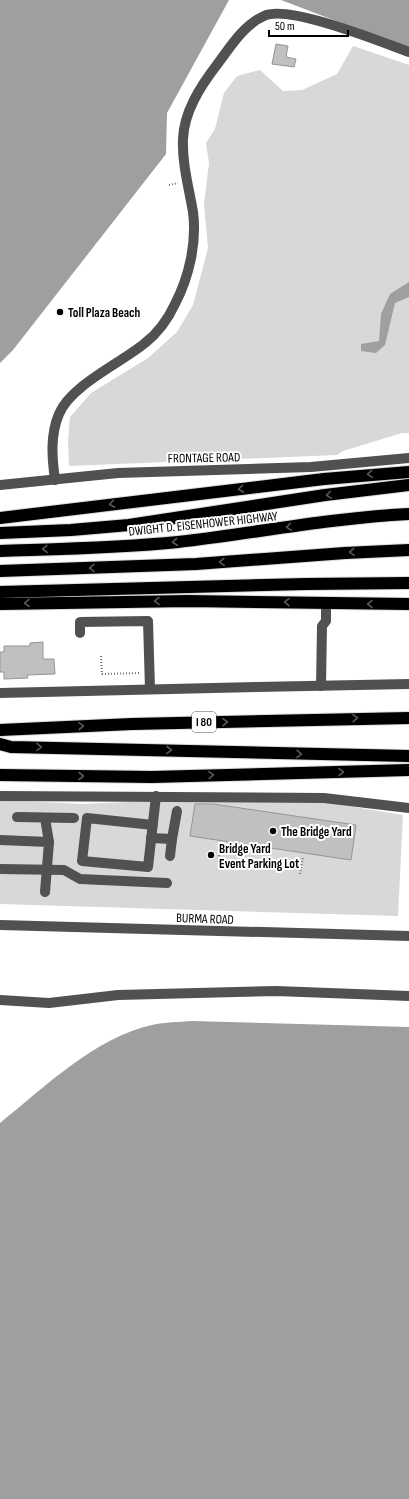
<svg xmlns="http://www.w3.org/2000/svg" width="409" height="1499" font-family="'Sofia Sans Condensed',sans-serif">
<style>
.green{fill:#d8d8d8}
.water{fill:#9f9f9f}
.building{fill:#c0c0c0;stroke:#959595}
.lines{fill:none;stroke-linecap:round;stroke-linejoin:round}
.highway-casing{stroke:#dbdbdb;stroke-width:14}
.path{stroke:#737373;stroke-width:2;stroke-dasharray:1 2;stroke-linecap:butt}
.minor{stroke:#515151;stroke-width:10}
.highway{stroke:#000;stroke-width:12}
.oneway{stroke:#595959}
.poi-dot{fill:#000;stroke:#fff;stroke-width:1.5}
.labels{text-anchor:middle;stroke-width:4;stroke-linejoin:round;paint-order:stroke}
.shield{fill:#fff;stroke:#4c4c4c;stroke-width:1}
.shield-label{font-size:12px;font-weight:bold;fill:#000}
.poi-label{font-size:13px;font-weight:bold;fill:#000;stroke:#fff;text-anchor:start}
.street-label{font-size:13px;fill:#000;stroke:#fff}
</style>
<rect width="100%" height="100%" fill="#fff"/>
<g class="green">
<path d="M353,46L409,65V433H402L343,451L337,455L69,466L68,441L70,417L91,393L148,358L177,332L193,305L208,248L204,204L209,163L206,143L215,129L224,93L237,76L260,70L283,91L302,90L337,74Z"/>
<path d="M0,800L83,804L175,800L324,802L403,815L398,916L0,904Z"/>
</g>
<g class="water">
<path d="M0,0H229L167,113L166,154L13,350L0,363Z"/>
<path d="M281,0H409V48L399,45Z"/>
<path d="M409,282V297L395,303L385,345L376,353L361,351V344L379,341L381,314L390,294Z"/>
<path d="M192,1021L409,1027V1499H0V1123C45,1087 94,1038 152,1025C165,1022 179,1022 192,1021Z"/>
</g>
<g class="building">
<path d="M276,44L288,46L286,57L296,59L294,67L272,64Z"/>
<path d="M43,642V659H54L55,674L27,675L28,678L4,679V672H0V652H4V646H30V643Z"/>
<path d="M195,804H213L356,825L351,860L190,836Z"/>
</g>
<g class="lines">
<g class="highway-casing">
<g id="highway">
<path d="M0,518L324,479L409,472"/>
<path d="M0,533L71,530L129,525L325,495L409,485"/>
<path d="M0,551C59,549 119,548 178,542C255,533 331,518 409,514"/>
<path d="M0,571L196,564L345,553L409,550"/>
<path d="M0,592L306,584L409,583"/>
<path d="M0,604L188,601L409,604"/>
<path d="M0,730L132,724L409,718"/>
<path d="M0,744L11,747L409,756"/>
<path d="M0,775L152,777L409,770"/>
</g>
</g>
<g class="path">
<path d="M169,185L178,183"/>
<path d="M101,656L102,674L140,673"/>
<path d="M218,862L221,845"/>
<path d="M300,874L303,857"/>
</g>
<g class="minor">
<path d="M55,480C52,458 50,435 59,414C71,385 121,363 145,343C158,333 168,319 175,304C189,277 197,243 193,212C189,188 182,164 183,139C184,112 200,87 216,66C229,49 243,25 264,16C288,4 381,42 409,52"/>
<path d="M0,485L118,473L311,467L409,458"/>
<path d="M80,633V622L148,621L150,689"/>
<path d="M321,686L322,626L326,621V603"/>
<path d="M0,693L257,687L409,684"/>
<path d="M0,796L324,798L409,808"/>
<path d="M17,817L74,818"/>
<path d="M45,818L49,842"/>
<path d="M153,825L87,818L82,861L148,867L156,796"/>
<path d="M151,838L172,839L177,811"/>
<path d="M0,840L49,842L45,892"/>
<path d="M170,856L172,839"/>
<path d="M0,869L64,870L80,879L167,883"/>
<path d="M0,925L409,936"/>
<path d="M0,1000L49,1003L118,995L276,991L409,996"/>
</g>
<use href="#highway" class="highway"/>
</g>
<defs><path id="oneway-chevron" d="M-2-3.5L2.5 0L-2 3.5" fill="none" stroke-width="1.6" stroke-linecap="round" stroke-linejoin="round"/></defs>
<g class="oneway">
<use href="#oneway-chevron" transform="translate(370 474) rotate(176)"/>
<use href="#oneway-chevron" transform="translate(241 489) rotate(173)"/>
<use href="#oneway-chevron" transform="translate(329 495) rotate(172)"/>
<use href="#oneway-chevron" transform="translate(112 504) rotate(173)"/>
<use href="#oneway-chevron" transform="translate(289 527) rotate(171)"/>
<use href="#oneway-chevron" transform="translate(175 542) rotate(174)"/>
<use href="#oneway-chevron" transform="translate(45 549) rotate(178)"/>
<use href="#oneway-chevron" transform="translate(352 552) rotate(177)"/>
<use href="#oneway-chevron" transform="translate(222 562) rotate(177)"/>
<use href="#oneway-chevron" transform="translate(92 568) rotate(178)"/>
<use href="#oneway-chevron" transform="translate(157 601) rotate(179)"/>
<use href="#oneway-chevron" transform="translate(287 602) rotate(-179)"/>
<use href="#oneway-chevron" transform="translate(27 603) rotate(179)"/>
<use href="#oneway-chevron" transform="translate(370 604) rotate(-179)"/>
<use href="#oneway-chevron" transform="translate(355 718) rotate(-1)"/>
<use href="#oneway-chevron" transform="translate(225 722) rotate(-2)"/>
<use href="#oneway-chevron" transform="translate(81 726) rotate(-2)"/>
<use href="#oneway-chevron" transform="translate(39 747) rotate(1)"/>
<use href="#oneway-chevron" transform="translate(169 750) rotate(1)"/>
<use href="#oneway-chevron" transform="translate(299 754) rotate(1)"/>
<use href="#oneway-chevron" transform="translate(341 772) rotate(-1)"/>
<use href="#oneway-chevron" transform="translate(211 775) rotate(-2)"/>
<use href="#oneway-chevron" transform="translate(81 776)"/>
</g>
<g class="poi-dot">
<circle cx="60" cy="312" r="4"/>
<circle cx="273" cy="831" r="4"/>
<circle cx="211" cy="855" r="4"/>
</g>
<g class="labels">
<rect class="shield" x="192" y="712" width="24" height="20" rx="3"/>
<g class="shield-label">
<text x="204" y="726">I 80</text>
</g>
<g class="poi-label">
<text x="68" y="317">Toll Plaza Beach</text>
<text x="281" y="836">The Bridge Yard</text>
<text x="219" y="853">Bridge Yard<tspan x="219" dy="15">Event Parking Lot</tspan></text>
</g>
<g class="street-label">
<text transform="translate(204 457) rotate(-1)" y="5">FRONTAGE ROAD</text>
<text transform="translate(203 523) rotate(-6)" y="5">DWIGHT D. EISENHOWER HIGHWAY</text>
<text transform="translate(205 918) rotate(2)" y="5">BURMA ROAD</text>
</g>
</g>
<path d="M269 30v6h79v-6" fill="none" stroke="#000000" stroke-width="2"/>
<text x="275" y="30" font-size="12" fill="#000000" stroke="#ffffff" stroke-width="3" paint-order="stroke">50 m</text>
</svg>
